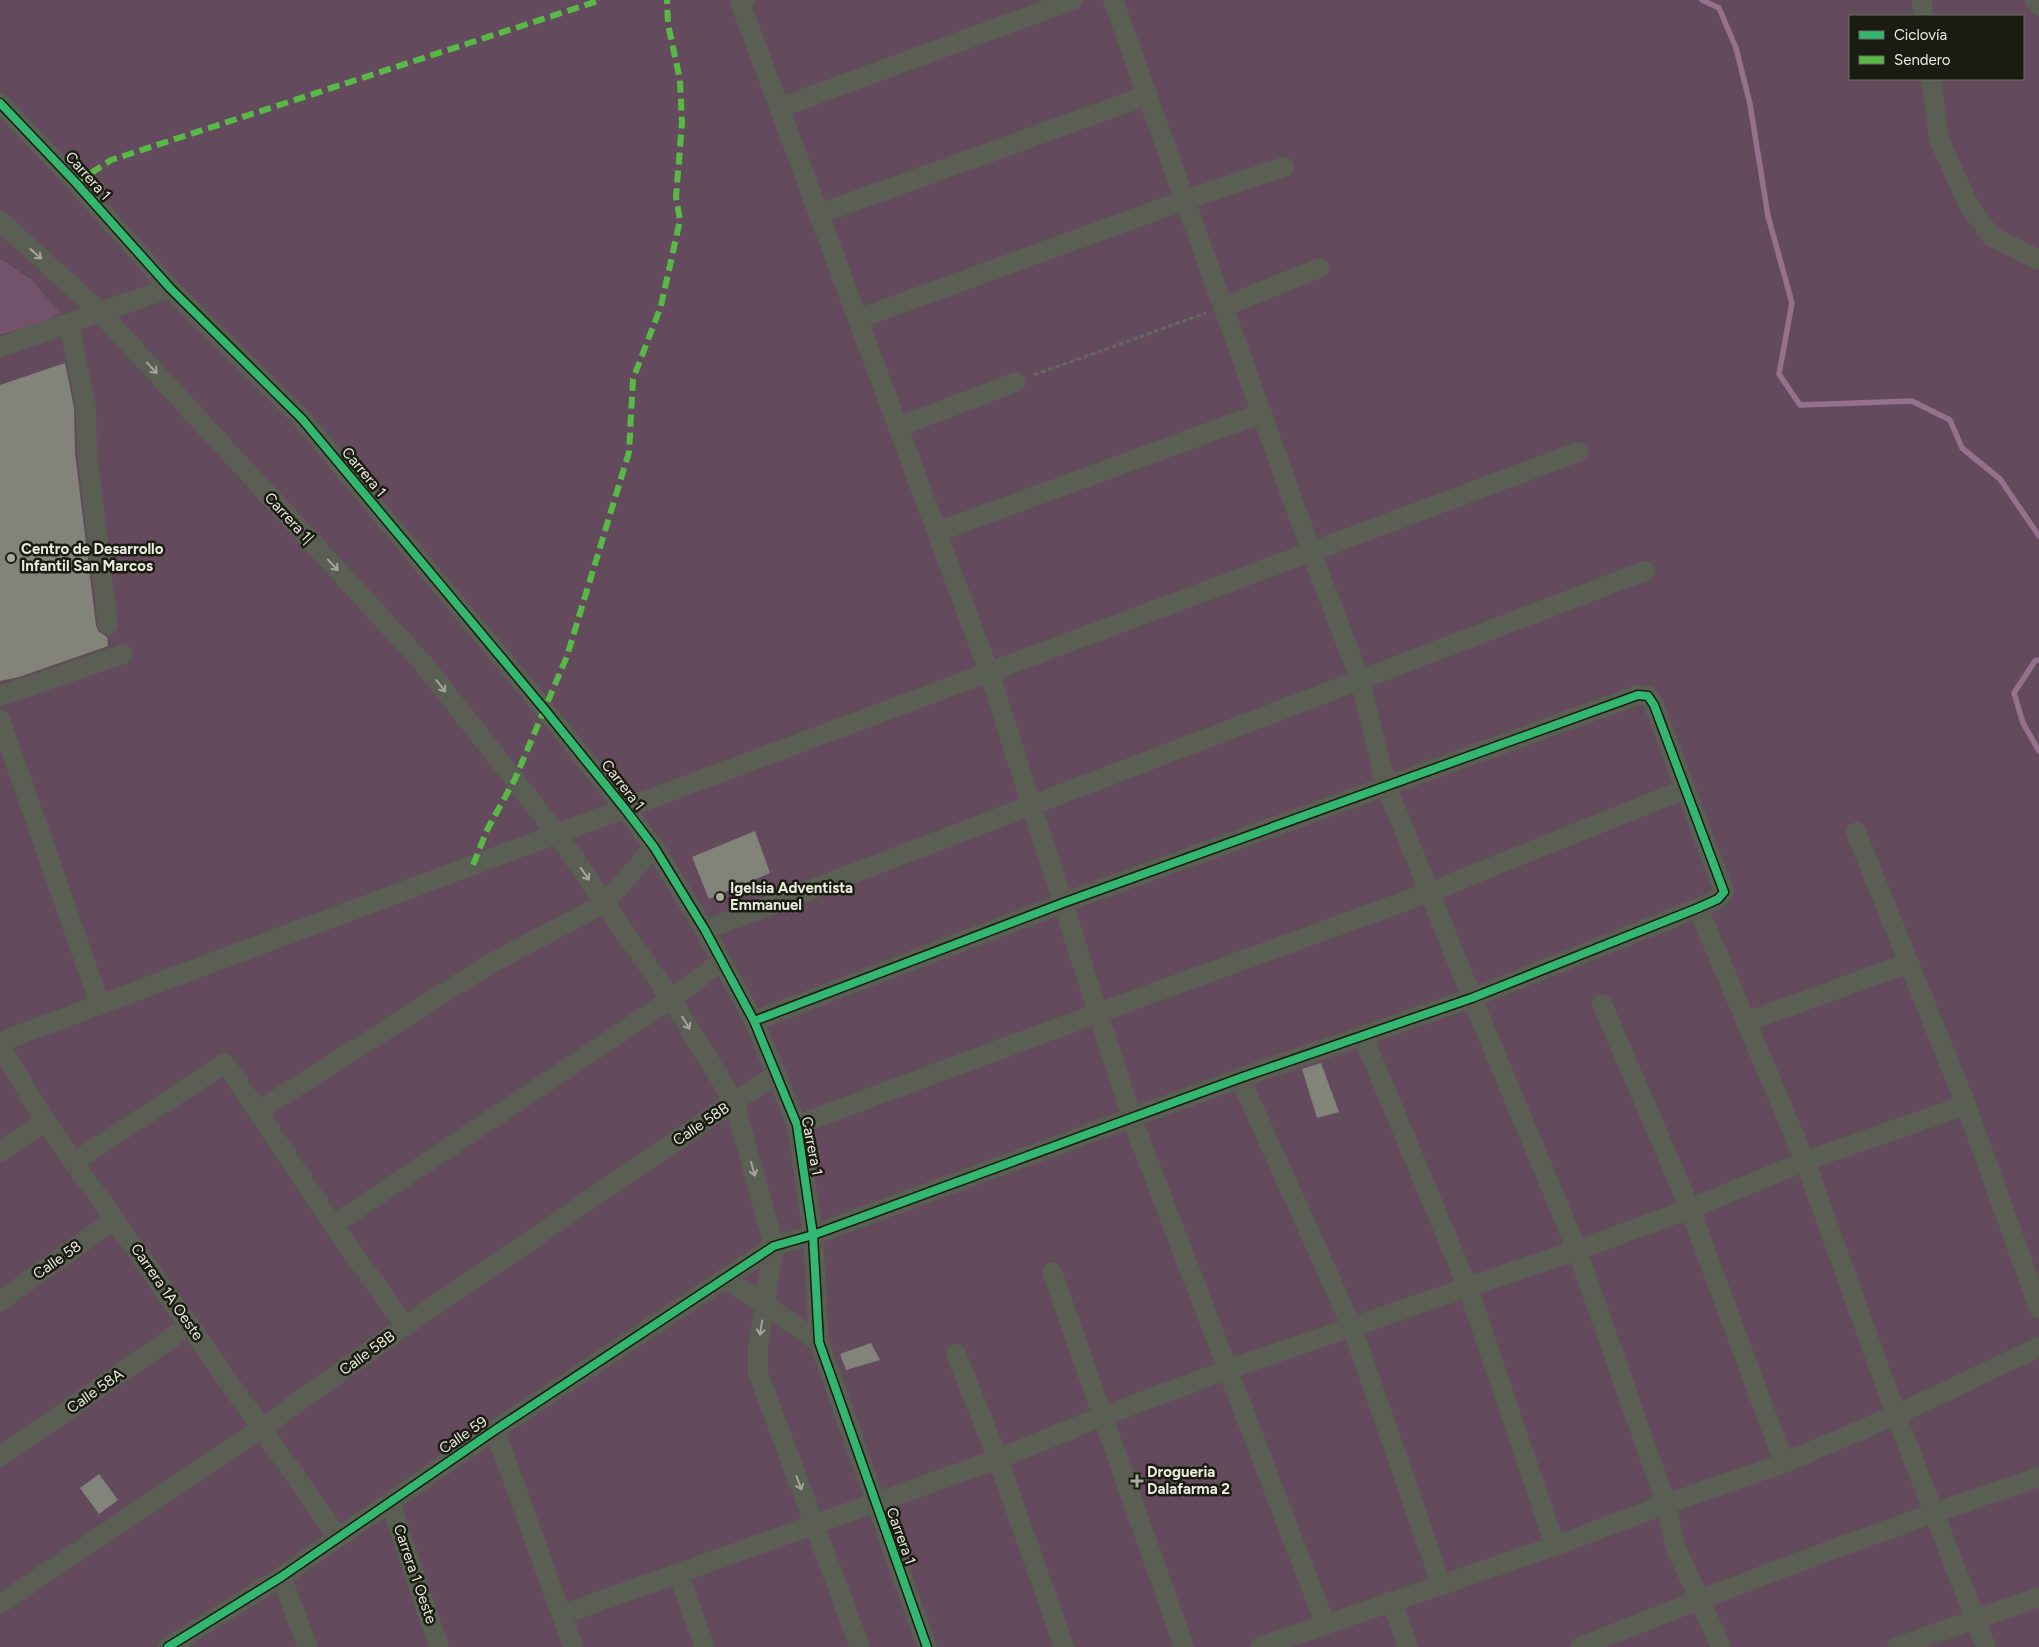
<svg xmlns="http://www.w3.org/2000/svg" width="2039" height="1647" font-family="Figtree,sans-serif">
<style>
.green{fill:#634a5d;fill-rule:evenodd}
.forest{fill:#73536c}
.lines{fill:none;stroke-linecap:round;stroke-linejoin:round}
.stream{stroke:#96718e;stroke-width:5.5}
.building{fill:#828479}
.path{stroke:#65675e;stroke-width:3;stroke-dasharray:5 2.5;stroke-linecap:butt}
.minor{stroke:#5b5e53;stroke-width:20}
.quiet{stroke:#58b947;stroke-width:6;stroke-dasharray:12 6;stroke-linecap:butt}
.cycleway-casing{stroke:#1a1c11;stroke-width:11}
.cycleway{stroke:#33b770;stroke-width:8}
.oneway{stroke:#a2a598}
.poi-dot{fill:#a8aa9c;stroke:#1a1c11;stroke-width:2}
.labels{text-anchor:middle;stroke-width:5;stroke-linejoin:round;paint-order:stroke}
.street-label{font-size:15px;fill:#e9ecdd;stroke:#1a1c11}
.poi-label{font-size:15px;font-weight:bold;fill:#e9ecdd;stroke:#1a1c11;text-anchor:start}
</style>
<rect width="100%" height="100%" fill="#2e3024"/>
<path class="green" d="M0,0H2039V1647H0V335L34,326L30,278L0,258ZM1850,16H2023V79H1850Z"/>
<path class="forest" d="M0,258L30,278L60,313L34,326L0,335Z"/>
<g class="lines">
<g class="stream">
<path d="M1702,0L1719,8L1736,48L1750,104L1768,216L1792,303L1779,374L1800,405L1912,401L1950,420L1962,448L2000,479L2039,536"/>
<path d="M2039,660L2035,661L2014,693L2023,723L2039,751"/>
</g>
</g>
<g class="building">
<path d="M65,363L74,408L75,453L96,626L99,632L107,637L108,646L19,677L0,681V385Z"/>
<path d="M755,831L770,873L709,899L692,857Z"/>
<path d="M1321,1063L1339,1112L1317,1118L1302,1069Z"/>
<path d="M871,1343L880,1360L846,1370L840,1354Z"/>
<path d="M99,1474L118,1500L99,1514L80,1488Z"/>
</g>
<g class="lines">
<path class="path" d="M1034,375L1206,313"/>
<g class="minor">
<path d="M745,0L740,2L989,672L1132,1119L1325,1624"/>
<path d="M1113,0L1311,551L1360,680L1386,785L1472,998L1577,1250L1666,1504L1675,1546L1721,1647"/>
<path d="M1922,0L1923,16"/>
<path d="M2035,0L2039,5"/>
<path d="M1931,79L1939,139L1968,204L1991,236L2039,260"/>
<path d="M0,103L76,183L170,288L302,419L545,710L625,809L654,847L705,930L754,1021L797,1125L813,1235L819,1342L927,1647"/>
<path d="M779,108L1073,0"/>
<path d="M819,214L1148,95"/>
<path d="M0,221L100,312L422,662L557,834L671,999L734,1101L774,1246L758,1347V1373L860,1647"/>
<path d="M1223,307L1319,268"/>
<path d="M858,319L1185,200L1284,167"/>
<path d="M69,323L86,407L87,452L108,625"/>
<path d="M0,347L170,288"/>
<path d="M898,427L1016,382"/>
<path d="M937,532L1262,413"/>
<path d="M0,696L123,654"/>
<path d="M0,719L100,1005"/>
<path d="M1856,832L1966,1105L2039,1308"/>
<path d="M1698,908L1805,1161L1896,1415L1986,1647"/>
<path d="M705,930L1645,571"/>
<path d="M1602,1004L1690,1209L1784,1463"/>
<path d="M1746,1022L1909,963"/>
<path d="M1363,1036L1468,1288L1555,1546"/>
<path d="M0,1042L1578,452"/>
<path d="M0,1045L45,1121L338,1537"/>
<path d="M1240,1078L1352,1327L1441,1584"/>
<path d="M258,1111L488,965L605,903L654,847"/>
<path d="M797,1125L1098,1013L1430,892L1685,789"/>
<path d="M0,1152L45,1121"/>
<path d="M74,1162L225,1063L333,1225L405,1326"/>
<path d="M333,1225L671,999L722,961"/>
<path d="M1052,1272L1184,1647"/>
<path d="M725,1278L819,1342"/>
<path d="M0,1301L115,1219"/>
<path d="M956,1354L998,1459L1064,1647"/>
<path d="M495,1430L573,1647"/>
<path d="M0,1457L190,1325"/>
<path d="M390,1502L439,1647"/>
<path d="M678,1574L705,1647"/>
<path d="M281,1577L308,1647"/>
<path d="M1391,1601L1408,1647"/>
<path d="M0,1604L262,1428L405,1326L734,1101L777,1075"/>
<path d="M561,1615L998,1459L1103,1416L1226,1370L1577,1250L1690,1209L1805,1161L1966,1105"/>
<path d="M168,1647L281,1577L495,1430L774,1246L813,1235L1240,1078L1472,998L1698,908L1718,899L1724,892L1654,705L1648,696L1638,695L1063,903L754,1021"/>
<path d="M1260,1647L1555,1546L1666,1504L1784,1463L1896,1415L2039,1347"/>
<path d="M1580,1647C1731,1586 1884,1529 2039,1477"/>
<path d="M1897,1647L2039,1597"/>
</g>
<g class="quiet">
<path d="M76,183L111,160L601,0"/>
<path d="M473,865L487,830L515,779L567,656L629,452L633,379L661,306L680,220L676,197L682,123L680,80L668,24L667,0"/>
</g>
<g class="cycleway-casing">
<g id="cycleway">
<path d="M0,103L76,183L170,288L302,419L545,710L625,809L654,847L705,930L754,1021L797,1125L813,1235L819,1342L927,1647"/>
<path d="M168,1647L281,1577L495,1430L774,1246L813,1235L1240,1078L1472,998L1698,908L1718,899L1724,892L1654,705L1648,696L1638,695L1063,903L754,1021"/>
</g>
</g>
<use href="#cycleway" class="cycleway"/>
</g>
<defs><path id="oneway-shaft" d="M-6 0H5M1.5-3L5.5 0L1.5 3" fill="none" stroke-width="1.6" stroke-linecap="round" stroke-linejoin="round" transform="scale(1.25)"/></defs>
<g class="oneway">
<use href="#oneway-shaft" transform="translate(36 254) rotate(42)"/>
<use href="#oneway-shaft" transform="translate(152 368) rotate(47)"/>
<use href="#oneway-shaft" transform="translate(333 565) rotate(47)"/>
<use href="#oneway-shaft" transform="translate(441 686) rotate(52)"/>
<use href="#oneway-shaft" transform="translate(585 874) rotate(55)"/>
<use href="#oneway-shaft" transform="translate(686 1023) rotate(59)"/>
<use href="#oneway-shaft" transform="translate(753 1169) rotate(74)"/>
<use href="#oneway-shaft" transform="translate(761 1328) rotate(99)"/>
<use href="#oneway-shaft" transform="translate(799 1483) rotate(70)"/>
</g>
<g class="poi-dot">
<circle cx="11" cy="558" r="5"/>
<circle cx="720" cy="897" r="5"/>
<path d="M1134.5 1473.5h5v5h5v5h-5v5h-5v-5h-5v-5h5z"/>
</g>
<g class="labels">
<g class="street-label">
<text transform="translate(88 176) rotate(48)" y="5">Carrera 1</text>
<text transform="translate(364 472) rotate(50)" y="5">Carrera 1</text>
<text transform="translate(289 518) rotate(47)" y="5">Carrera 1|</text>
<text transform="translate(623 785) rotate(52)" y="5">Carrera 1</text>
<text transform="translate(701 1124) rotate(-34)" y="5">Calle 58B</text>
<text transform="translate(812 1146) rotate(79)" y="5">Carrera 1</text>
<text transform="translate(57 1260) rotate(-35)" y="5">Calle 58</text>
<text transform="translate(167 1292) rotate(55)" y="5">Carrera 1A Oeste</text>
<text transform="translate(367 1353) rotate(-36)" y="5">Calle 58B</text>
<text transform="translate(95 1391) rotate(-35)" y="5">Calle 58A</text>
<text transform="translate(463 1435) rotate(-34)" y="5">Calle 59</text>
<text transform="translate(901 1536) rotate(70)" y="5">Carrera 1</text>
<text transform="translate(415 1574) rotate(71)" y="5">Carrera 1 Oeste</text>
</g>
<g class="poi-label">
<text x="21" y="554">Centro de Desarrollo<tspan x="21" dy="17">Infantil San Marcos</tspan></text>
<text x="730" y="893">Igelsia Adventista<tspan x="730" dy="17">Emmanuel</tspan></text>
<text x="1147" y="1477">Drogueria<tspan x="1147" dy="17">Dalafarma 2</tspan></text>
</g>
</g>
<rect x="1849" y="15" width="175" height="65" fill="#1a1c11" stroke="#6d6f63"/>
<rect x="1859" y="31" width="25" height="8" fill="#33b770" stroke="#6d6f63"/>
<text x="1894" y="40" font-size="15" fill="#e9ecdd">Ciclovía</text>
<rect x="1859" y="56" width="25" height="8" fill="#58b947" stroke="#6d6f63"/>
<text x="1894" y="65" font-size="15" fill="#e9ecdd">Sendero</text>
</svg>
